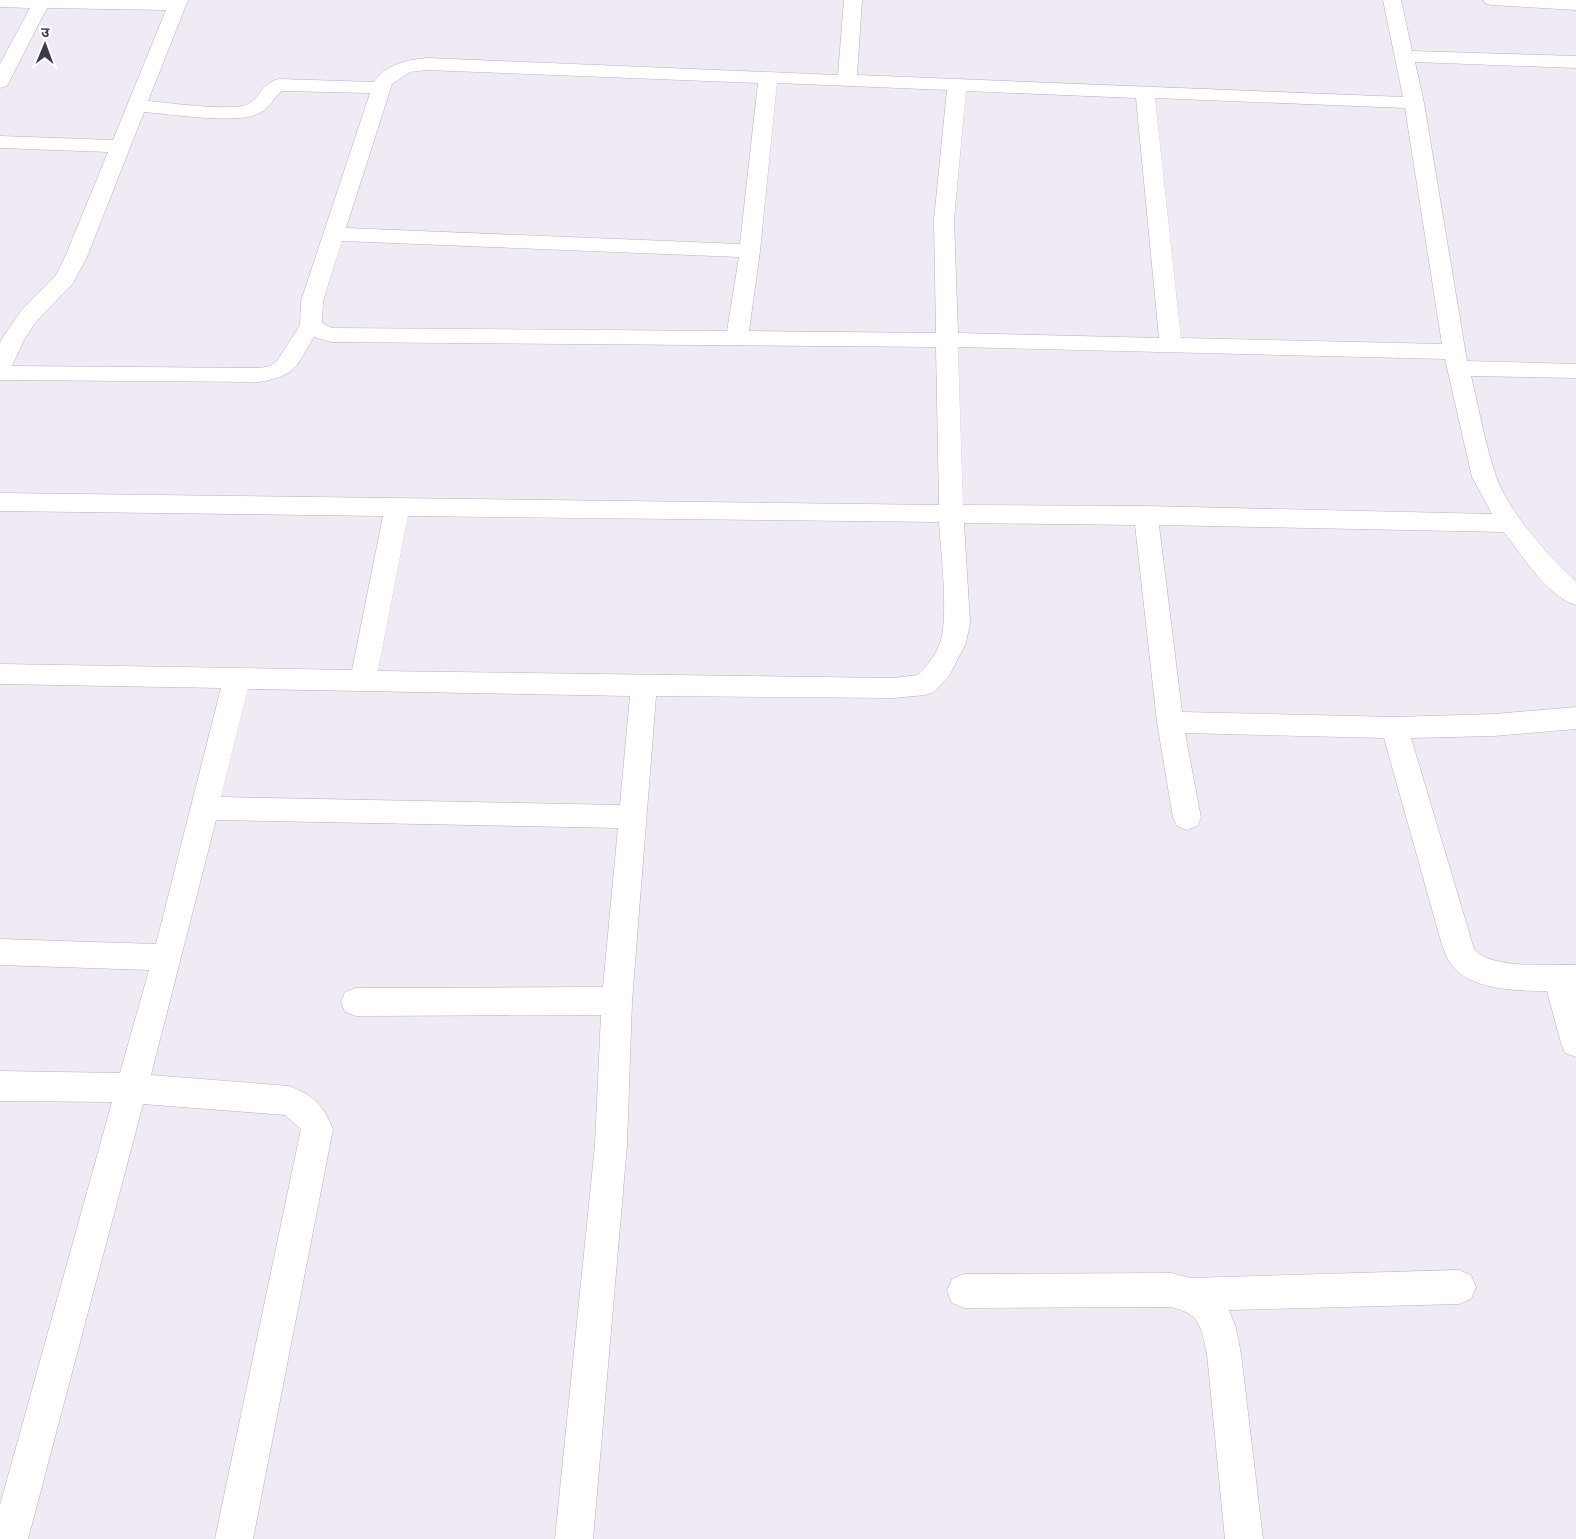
<svg xmlns="http://www.w3.org/2000/svg" width="1576" height="1539" font-family="Quicksand,'Noto Sans Devanagari',sans-serif">
<style>
.lines{fill:none;stroke-linecap:round;stroke-linejoin:round}
.minor-casing{stroke:#b7b0c2;stroke-width:1}
.minor{fill:#fff;fill-rule:evenodd}
</style>
<rect width="100%" height="100%" fill="#efeaf4"/>
<g class="lines">
<g class="minor-casing">
<g id="minor">
<path d="M0,0H188L148,101C169,103 229,111 246,105C260,100 259,84 279,79L374,82C386,64 407,60 427,58L838,75L844,0H862L857,75L1403,97L1383,0H1401L1412,51L1576,56V68L1415,62L1424,103L1467,361L1576,364V378L1471,376C1479,409 1485,444 1496,476C1507,509 1550,559 1576,581V605C1547,597 1522,555 1504,532L1159,525L1182,712L1395,717L1494,714L1576,707V729L1494,736L1411,738L1474,949C1492,970 1550,964 1576,965V1057L1565,1053L1561,1043L1547,991C1520,991 1476,990 1456,970C1448,963 1443,949 1440,938L1384,738L1185,733L1201,818L1197,826L1187,830L1177,826L1173,818L1157,722L1135,525L964,523L970,623L966,643L949,676L934,692L925,695L894,698L656,696L632,1001L627,1145L593,1539H555L595,1145L601,1015L356,1016L345,1012L341,1002L345,992L356,988L603,987L618,828L216,820L151,1075L289,1086C314,1096 323,1104 333,1129L253,1539H215L301,1129L285,1115L143,1104L28,1539H0V1505L112,1102L0,1101V1071L120,1073L149,970L0,965V939L156,944L221,688L0,684V664L352,670L383,516L0,511V493L939,505L936,347L331,342L314,337C295,368 297,375 260,382L0,380V343L3,337L20,312L56,275L65,257L108,152L0,148V136L113,140L166,10L47,8L9,82L7,86L0,88V64L30,8L0,7ZM427,70L758,83L740,244L346,228L392,84L410,72ZM777,83L947,90L934,220L936,333L749,331L760,251ZM282,91L370,93L301,301L300,325L277,361L270,366L260,368L12,366L25,338L36,322L73,283L87,257L144,112C171,114 237,125 260,113C270,108 274,97 282,91ZM966,91L1136,98L1159,338L958,333L954,220ZM1155,98L1405,108L1442,344L1181,338ZM342,241L739,257L727,331L332,328L322,323L323,301ZM958,347L1445,359L1472,477L1492,514L1146,506L963,505ZM408,516L939,522C941,552 949,617 940,643C935,656 927,666 918,675L894,678L378,671ZM248,689L630,696L620,805L221,797Z"/>
<path d="M1483,0H1576V10L1492,5L1486,4Z"/>
<path d="M1459,1270L1471,1275L1476,1287L1471,1299L1459,1304L1229,1310L1236,1328L1241,1354L1263,1539H1225L1207,1354C1201,1327 1201,1314 1171,1307L964,1308L952,1303L947,1291L952,1279L964,1274L1171,1273L1190,1278Z"/>
</g>
</g>
<use href="#minor" class="minor"/>
</g>
<g transform="translate(45 45) rotate(1)" stroke="#ffffff" stroke-width="4" paint-order="stroke">
<path d="M0-4L9 19L0 12L-9 19Z" fill="#3e3948"/>
<text y="-8" font-size="14" font-weight="bold" text-anchor="middle" fill="#3e3948">उ</text>
</g>
</svg>
